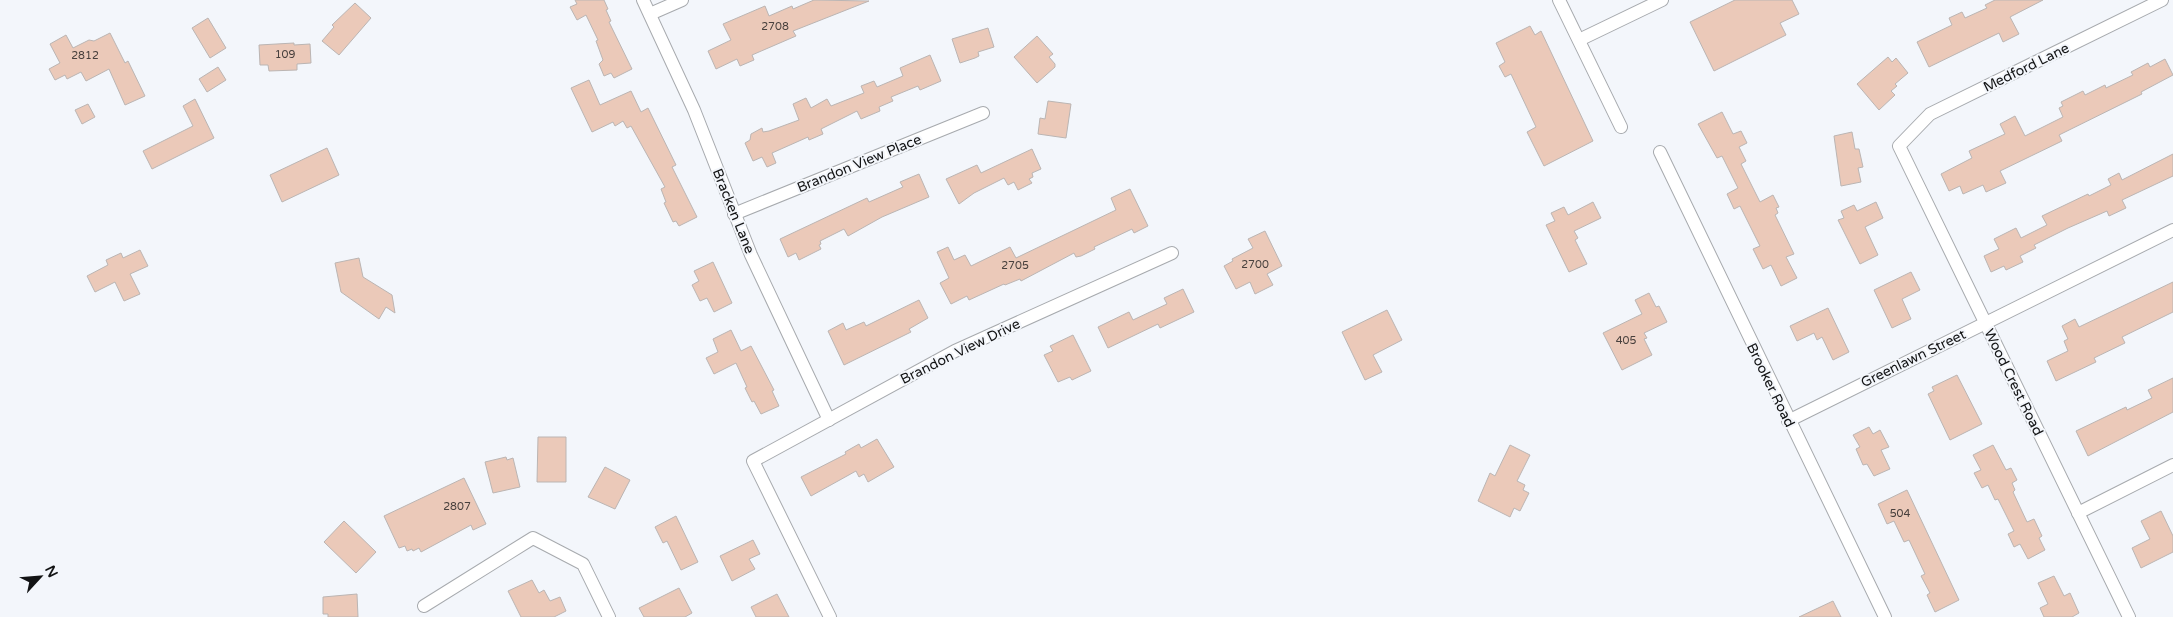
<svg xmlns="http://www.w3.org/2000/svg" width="2173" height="617" font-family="'Varela Round',sans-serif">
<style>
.building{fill:#ebc9b9;stroke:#bbb5b3}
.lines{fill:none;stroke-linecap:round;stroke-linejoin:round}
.street-casing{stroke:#a7aaae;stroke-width:14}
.street{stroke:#fff;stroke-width:12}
.labels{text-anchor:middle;stroke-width:4;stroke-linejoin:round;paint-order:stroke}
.number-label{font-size:11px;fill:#48403d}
.street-label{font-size:14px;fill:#121314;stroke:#f3f6fb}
</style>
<rect width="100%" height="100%" fill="#f3f6fb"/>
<g class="building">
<path d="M575,0H604L608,9L606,10L611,21L609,22L632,69L614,78L611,73L604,76L599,64L603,60L596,41L598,40L586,15L577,20L570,7L577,4Z"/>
<path d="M814,0L869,1L793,31L796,36L752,55L754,60L740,66L737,59L716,69L708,51L731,40L723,24L765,6L769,16L792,6L793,9Z"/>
<path d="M1735,0H1792L1799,14L1780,23L1786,35L1714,71L1690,22Z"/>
<path d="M1995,0H2043L2010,17L2019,34L2003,42L1999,33L1929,67L1917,42L1952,25L1949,18L1962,12L1965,18L1987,8L1985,5Z"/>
<path d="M355,3L371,18L339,55L322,41L334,27L332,25Z"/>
<path d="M208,18L226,48L210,58L192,28Z"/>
<path d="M1530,26L1535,35L1541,31L1593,141L1544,166L1527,132L1536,127L1511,74L1505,77L1499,66L1505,62L1496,43Z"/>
<path d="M988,28L994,47L978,52L979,56L975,58L960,63L952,39Z"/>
<path d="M110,33L125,63L128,61L145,96L125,105L109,69L86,81L81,72L67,79L65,75L55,80L49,69L60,63L50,44L66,35L73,48L89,40L94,41Z"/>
<path d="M1037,36L1053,54L1049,57L1055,64V67L1037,83L1014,57Z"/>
<path d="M294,43V45L310,44L311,63L297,64V70L269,71L268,65H260L259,45Z"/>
<path d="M930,55L941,81L920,90L918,86L891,97L893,101L879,107L880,111L861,119L857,111L821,129L823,134L809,140L808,137L772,153L776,163L767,167L762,157L753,161L745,143L750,140L751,134L762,128L763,132L769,131L799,120L793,104L806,98L811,108L827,99L831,106L864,93L861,86L874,81L877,87L903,76L900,68Z"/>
<path d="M1888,57L1892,62L1896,58L1908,73L1895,84L1897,86L1891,91L1895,95L1879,110L1857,84Z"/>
<path d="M2165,59L2173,75L2141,92L2142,94L2059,135L2062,141L2000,171L2006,183L1986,192L1983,185L1963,194L1960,186L1949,191L1941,174L1972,158L1969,151L2005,134L2000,124L2015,116L2025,136L2063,117L2059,108L2063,106L2061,102L2083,91L2085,95L2105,85L2106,88L2133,75L2131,72L2148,63L2150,67Z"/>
<path d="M218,67L226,80L207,92L199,79Z"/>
<path d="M589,80L600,105L631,91L641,112L648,108L676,165L672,167L697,217L679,226L676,221L673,222L664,203L666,202L661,189L665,187L631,126L627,128L623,121L615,126L613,122L592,132L571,88Z"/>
<path d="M195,99L214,138L152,169L143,151L193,126L183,106Z"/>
<path d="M1048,101L1071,104L1066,138L1038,134L1040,118L1045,119Z"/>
<path d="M88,104L95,117L82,124L75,110Z"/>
<path d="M1722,112L1733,134L1741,131L1747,143L1739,147L1746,161L1741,164L1760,202L1773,195L1779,207L1776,208L1778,213L1775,215L1794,254L1786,257L1797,278L1781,286L1771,265L1763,269L1753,249L1760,246L1740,206L1734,209L1727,194L1738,188L1722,156L1717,158L1698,124Z"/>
<path d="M1852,132L1855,149H1859L1863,167L1858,168L1861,182L1841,186L1834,136Z"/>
<path d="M327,148L339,175L282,202L270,175Z"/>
<path d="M1032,149L1041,169L1032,173L1033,177L1029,179L1032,183L1018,190L1014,182L1008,185L1004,178L974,193L959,204L946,179L977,165L981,173Z"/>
<path d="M2173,154V176L2122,200L2126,208L2109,216L2107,211L2068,228L2034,245L2036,248L2020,256L2023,262L2006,270L2004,266L1991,272L1984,256L1999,249L1994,239L2016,228L2021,238L2047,225L2042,216L2088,194L2089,196L2111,185L2108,179L2119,173L2122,180Z"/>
<path d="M919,174L929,197L882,217L848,236L844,229L820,241L821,244L819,245L821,249L799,260L796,253L788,257L780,239L867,198L869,202L903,187L900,182Z"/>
<path d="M1130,189L1148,226L1134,233L1132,229L1094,247L1095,249L1081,256L1076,257L1074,253L1021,281L1020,279L1005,285L1004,284L969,300L967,296L951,304L940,283L949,278L937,252L948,247L954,260L965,255L971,266L1010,247L1016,258L1116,210L1111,198Z"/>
<path d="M1593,202L1601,218L1574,231L1578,238L1575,240L1587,264L1569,272L1546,225L1555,221L1551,213L1564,207L1568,215Z"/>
<path d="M1876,202L1883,218L1865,227L1878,255L1860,264L1838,220L1844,218L1841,211L1854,205L1857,211Z"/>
<path d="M1265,231L1282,266L1267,274L1273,285L1255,294L1250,282L1236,289L1224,266L1233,261L1232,259L1253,248L1248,239Z"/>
<path d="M140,250L148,266L130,274L140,294L124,301L115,282L95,292L87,276L108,265L106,260L121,253L123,258Z"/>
<path d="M359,258L363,277L392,295L395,313L386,307L379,319L341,292L335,263Z"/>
<path d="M713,262L732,303L714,312L707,298L700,301L692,285L699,281L694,271Z"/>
<path d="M1911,272L1920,290L1902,299L1911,319L1892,328L1874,290Z"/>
<path d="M2173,282V312L2122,337L2125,343L2094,358L2096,362L2056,381L2047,361L2068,351L2064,341L2068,339L2062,326L2075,319L2079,327Z"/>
<path d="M1183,289L1194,312L1160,328L1158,324L1108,348L1098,327L1129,312L1133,320L1167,304L1164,298Z"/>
<path d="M1649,293L1656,307L1659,306L1667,322L1644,333L1647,338L1644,339L1652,355L1622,370L1603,333L1642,314L1635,300Z"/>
<path d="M919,300L928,318L909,329L911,332L844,365L828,331L843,323L846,330L864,322L866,326Z"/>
<path d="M1828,308L1849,352L1833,360L1822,337L1817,340L1814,333L1797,341L1790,326Z"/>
<path d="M1387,310L1402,340L1373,355L1382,372L1365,380L1342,332Z"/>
<path d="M731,330L741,351L751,346L774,390L772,391L779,406L761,414L754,401L752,402L745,388L747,387L736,363L714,374L706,358L718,352L713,339Z"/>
<path d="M1073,335L1091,371L1072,380L1070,377L1058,382L1044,355L1053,351L1050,346Z"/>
<path d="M1957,375L1982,424L1950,440L1928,394L1934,391L1932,387Z"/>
<path d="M2173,378V412L2088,456L2076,431L2126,407L2127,410L2152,398L2148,390Z"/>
<path d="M1869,427L1873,434L1880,430L1889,447L1881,450L1890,469L1874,476L1867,464L1863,465L1856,449L1860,447L1853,435Z"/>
<path d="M538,437H566V482H537Z"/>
<path d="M877,439L894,467L868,482L864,474L859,477L856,471L811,496L801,477L846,454L845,452L859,444L861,448Z"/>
<path d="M1510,445L1530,455L1517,481L1525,485L1523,490L1529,493L1520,511L1514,508L1510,517L1478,501L1490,473L1495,476Z"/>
<path d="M1993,445L2006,470L2011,468L2017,480L2012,483L2015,490L2013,492L2027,522L2034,519L2042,536L2039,538L2045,550L2028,559L2020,544L2014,547L2008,534L2014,531L1998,499L1995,500L1988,485L1982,488L1974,473L1981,470L1973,455Z"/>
<path d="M506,457L507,460L513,458L520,487L493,493L485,462Z"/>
<path d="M605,467L630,480L615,509L588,497Z"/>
<path d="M464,478L486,524L473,530L471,525L421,552L419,548L413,551L412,549L407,551L405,546L399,548L384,516Z"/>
<path d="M1907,490L1959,600L1935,612L1927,595L1930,593L1921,576L1925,574L1909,540L1904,542L1894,521L1887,524L1878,504Z"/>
<path d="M2161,511L2173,536V552L2141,568L2132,548L2150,539L2141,521Z"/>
<path d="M676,516L698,562L681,570L667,541L663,543L655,527Z"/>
<path d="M344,521L376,552L356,573L324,542Z"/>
<path d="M753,540L760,554L749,559L755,569L732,581L720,556Z"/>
<path d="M2054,576L2064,596L2070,593L2079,613L2072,617H2044L2040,608L2048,604L2038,583Z"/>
<path d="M532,580L539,593L544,590L550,601L560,597L566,611L554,617H521L508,591Z"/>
<path d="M679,588L692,613L685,617H644L639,608Z"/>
<path d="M357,594L358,617H328V614H323V597Z"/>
<path d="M777,594L789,617H756L751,607Z"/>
<path d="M1833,601L1841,617H1799Z"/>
</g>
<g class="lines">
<g class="street-casing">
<g id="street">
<path d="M643,0L694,110L751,255L829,420"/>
<path d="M1559,0L1621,127"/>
<path d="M650,14L682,0"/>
<path d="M1579,40L1662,0"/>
<path d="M1660,152L1885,617"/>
<path d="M734,214L983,113"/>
<path d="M1788,421L2173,230"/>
<path d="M2078,513L2173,465"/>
<path d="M424,606L533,538L583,564L609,617"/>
<path d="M830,617L753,461L955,351L1172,253"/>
<path d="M2129,617L1899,146L1930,114L2162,0"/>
</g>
</g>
<use href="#street" class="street"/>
</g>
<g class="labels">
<g class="number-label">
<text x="775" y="30">2708</text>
<text x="285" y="58">109</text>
<text x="85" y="59">2812</text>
<text x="1255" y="268">2700</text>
<text x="1015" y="269">2705</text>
<text x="1626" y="344">405</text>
<text x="457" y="510">2807</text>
<text x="1900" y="517">504</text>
</g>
<g class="street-label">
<text transform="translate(2026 67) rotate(-26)" y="5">Medford Lane</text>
<text transform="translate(859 163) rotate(-22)" y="5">Brandon View Place</text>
<text transform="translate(734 211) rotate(68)" y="5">Bracken Lane</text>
<text transform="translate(960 351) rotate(-26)" y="5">Brandon View Drive</text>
<text transform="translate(1913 358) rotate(-26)" y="5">Greenlawn Street</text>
<text transform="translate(2014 382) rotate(64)" y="5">Wood Crest Road</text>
<text transform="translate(1771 385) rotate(64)" y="5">Brooker Road</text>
</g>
</g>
<g transform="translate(40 577) rotate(64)" stroke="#f3f6fb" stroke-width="4" paint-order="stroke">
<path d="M0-4L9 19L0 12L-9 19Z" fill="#121314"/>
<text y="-8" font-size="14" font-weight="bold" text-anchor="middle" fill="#121314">N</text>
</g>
</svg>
